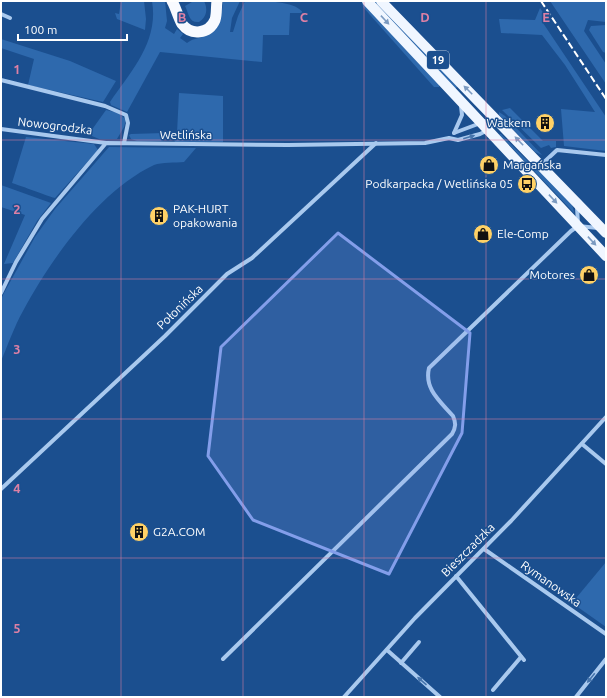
<svg xmlns="http://www.w3.org/2000/svg" width="607" height="698" font-family="Ubuntu,sans-serif">
<style>
.green{fill:#2e69ad}
.lines{fill:none;stroke-linecap:round;stroke-linejoin:round}
.minor{stroke:#a9c9ee;stroke-width:4}
.primary{stroke:#f0f6ff;stroke-width:10}
.trunk{stroke:#f8faff;stroke-width:11}
.rail{stroke:#fff;stroke-width:2;stroke-dasharray:7 3;stroke-linecap:butt}
.oneway{fill:#7b9ac1}
.oneway2{fill:#4674ac}
.marked{fill:#839eea;fill-opacity:0.2;stroke:#839eea;stroke-width:3;stroke-linejoin:round}
.grid{fill:none;stroke:#dd80a5;stroke-width:1;stroke-opacity:0.55}
.labels{text-anchor:middle;stroke-width:3;stroke-linejoin:round;paint-order:stroke}
.shield{fill:#1b4f8f;stroke:#bbcadd;stroke-width:1}
.shield-label{font-size:11px;font-weight:bold;fill:#fff}
.poi-label{font-size:12px;fill:#fff;stroke:#1b4f8f;text-anchor:start}
.street-label{font-size:12px;fill:#fff;stroke:#1b4f8f}
.grid-label{font-size:13px;text-anchor:middle;font-weight:bold;fill:#dd80a5;stroke:#1b4f8f;stroke-width:3;stroke-linejoin:round;paint-order:stroke}
</style>
<rect width="100%" height="100%" fill="#1b4f8f"/>
<g class="green">
<path d="M121,1H144L146,19L145,30L117,19L115,13L119,14Z"/>
<path d="M152,1H165L167,21L165,28L174,34L177,29L183,34L180,38L187,43C192,39 196,39 202,37C219,32 222,16 223,1H240L232,18L230,32H233L238,16L245,1C259,1 296,0 303,13H290L289,35H263L262,62L160,52L127,112L111,105L110,102C131,71 159,42 152,1Z"/>
<path d="M204,1C208,9 207,17 199,22C189,23 189,14 185,6L192,2Z"/>
<path d="M372,1H376L458,86L455,89Z"/>
<path d="M550,1H606V22L588,20L584,31L606,64V84Z"/>
<path d="M362,2L439,84V87H434L363,7Z"/>
<path d="M540,8L546,17L543,23L606,117V151L564,146L561,109L595,112L565,65L542,35L501,33L499,19L535,20Z"/>
<path d="M606,25V53L603,52L589,30L591,26Z"/>
<path d="M1,39L70,61L116,81L103,102L28,85L34,59L1,48Z"/>
<path d="M179,93L223,96V142H175L170,133H177Z"/>
<path d="M510,108L543,141H556V147L551,148L549,145L541,148L502,110Z"/>
<path d="M106,110L119,113L126,120L124,127L117,139H99L92,136L91,131Z"/>
<path d="M499,112L505,116L542,155L535,152L499,115Z"/>
<path d="M164,133L165,136L163,141H137L131,139L129,135L131,134Z"/>
<path d="M499,134H501C511,144 521,155 532,165C545,178 573,193 574,213Z"/>
<path d="M26,137L94,144L98,150L55,198C53,198 19,185 12,183Z"/>
<path d="M109,147L196,148L184,162C175,163 162,162 154,165C99,191 51,259 23,311C14,327 8,345 1,361V299L4,293L35,237L55,209Z"/>
<path d="M1,185L51,203L37,221L13,263L4,264L25,215L1,207Z"/>
<path d="M606,562V627L572,603Z"/>
</g>
<g class="lines">
<g class="minor">
<path d="M1,14L10,18"/>
<path d="M1,80L105,106L126,115L128,123L124,143"/>
<path d="M1,129L106,143"/>
<path d="M454,133L494,118"/>
<path d="M454,133L462,115L461,106"/>
<path d="M541,165L557,150L606,155"/>
<path d="M577,207L578,224"/>
<path d="M1,293L16,262L42,219L106,143L288,145L425,143L449,138L458,140L480,134L488,130L495,120"/>
<path d="M582,444L606,464"/>
<path d="M1,489L165,336L227,274L252,258L376,143"/>
<path d="M484,549L606,634"/>
<path d="M456,576L524,660"/>
<path d="M387,650L440,697"/>
<path d="M223,659L452,434C456,427 456,423 453,416C440,401 424,389 429,368L571,231L578,226L598,228"/>
<path d="M401,663L419,642"/>
<path d="M493,690L521,657"/>
<path d="M344,697L415,618L511,521L606,417"/>
<path d="M576,697L606,659"/>
</g>
<g class="primary">
<path d="M367,1L606,256"/>
<path d="M381,1L606,233"/>
</g>
<path class="trunk" d="M172,1C176,8 178,17 182,24C191,36 209,34 215,20C217,14 216,7 217,1"/>
<path class="rail" d="M541,1L606,99"/>
</g>
<defs><path id="oneway-solid" d="M-6-.8H1V-3.2L6.5 0L1 3.2V.8H-6Z"/></defs>
<g class="oneway">
<use href="#oneway-solid" transform="translate(385 20) rotate(47)"/>
<use href="#oneway-solid" transform="translate(468 90) rotate(-135)"/>
<use href="#oneway-solid" transform="translate(519 141) rotate(-134)"/>
<use href="#oneway-solid" transform="translate(553 199) rotate(47)"/>
<use href="#oneway-solid" transform="translate(592 241) rotate(47)"/>
</g>
<g class="oneway2">
<use href="#oneway-solid" transform="translate(469 137) rotate(-16)"/>
<use href="#oneway-solid" transform="translate(591 678) rotate(129)"/>
<use href="#oneway-solid" transform="translate(422 681) rotate(-139)"/>
</g>
<path class="marked" d="M338,233L470,333L462,433L389,574L253,520L208,456L221,347Z"/>
<path class="grid" d="M121,1V697M243,1V697M364,1V697M486,1V697M1,140H606M1,279H606M1,419H606M1,558H606"/>
<defs>
<g id="building-disc" transform="scale(1)"><circle r="9.5" fill="#ffd166" stroke="#1b4f8f"/><path d="M-4-6H4V6H1V3H-1V6H-4ZM-2.5-4.3h1.7v1.8h-1.7ZM.8-4.3h1.7v1.8H.8ZM-2.5-1h1.7V.8h-1.7ZM.8-1h1.7V.8H.8Z" fill="#111"/></g>
<g id="shop-disc" transform="scale(1)"><circle r="9.5" fill="#ffd166" stroke="#1b4f8f"/><path d="M-5-2.5h2.3a2.7 3.5 0 0 1 5.4 0H5L5.5 6h-11ZM-1.5-2.5h3a1.5 2.3 0 0 0-3 0Z" fill="#111"/></g>
<g id="bus-disc" transform="scale(1)"><circle r="9.5" fill="#ffd166" stroke="#1b4f8f"/><path d="M-5-6H5V4H4V6H2V4H-2V6H-4V4H-5ZM-3.5-4V0h7V-4ZM-3.5 1.2v1.5H-2V1.2ZM2 1.2v1.5H3.5V1.2Z" fill="#111"/></g>
</defs>
<g fill-rule="evenodd">
<use href="#building-disc" x="545" y="123"/>
<use href="#shop-disc" x="489" y="165"/>
<use href="#bus-disc" x="527" y="184"/>
<use href="#building-disc" x="159" y="216"/>
<use href="#shop-disc" x="483" y="234"/>
<use href="#shop-disc" x="589" y="275"/>
<use href="#building-disc" x="139" y="532"/>
</g>
<g class="labels">
<rect class="shield" x="427" y="51" width="22" height="18" rx="3"/>
<g class="shield-label">
<text x="438" y="64">19</text>
</g>
<g class="poi-label">
<text x="531" y="127" text-anchor="end">Watkem</text>
<text x="503" y="169">Margańska</text>
<text x="513" y="188" text-anchor="end">Podkarpacka / Wetlińska 05</text>
<text x="173" y="213">PAK-HURT<tspan x="173" dy="14">opakowania</tspan></text>
<text x="497" y="238">Ele-Comp</text>
<text x="575" y="279" text-anchor="end">Motores</text>
<text x="153" y="536">G2A.COM</text>
</g>
<g class="street-label">
<text transform="translate(55 126) rotate(7)" y="4">Nowogrodzka</text>
<text x="186" y="139">Wetlińska</text>
<text transform="translate(180 307) rotate(-44)" y="4">Połonińska</text>
<text transform="translate(468 550) rotate(-45)" y="4">Bieszczadzka</text>
<text transform="translate(551 584) rotate(35)" y="4">Rymanowska</text>
</g>
</g>
<g class="grid-label">
<text x="182" y="22">B</text>
<text x="304" y="22">C</text>
<text x="425" y="22">D</text>
<text x="546" y="22">E</text>
<text x="17" y="74">1</text>
<text x="17" y="214">2</text>
<text x="17" y="354">3</text>
<text x="17" y="493">4</text>
<text x="17" y="633">5</text>
</g>
<rect width="607" height="698" fill="none" stroke="#ffffff" stroke-width="4"/>
<path d="M18 34v6h109v-6" fill="none" stroke="#ffffff" stroke-width="2"/>
<text x="24" y="34" font-size="12" fill="#ffffff" stroke="#1b4f8f" stroke-width="3" paint-order="stroke">100 m</text>
</svg>
